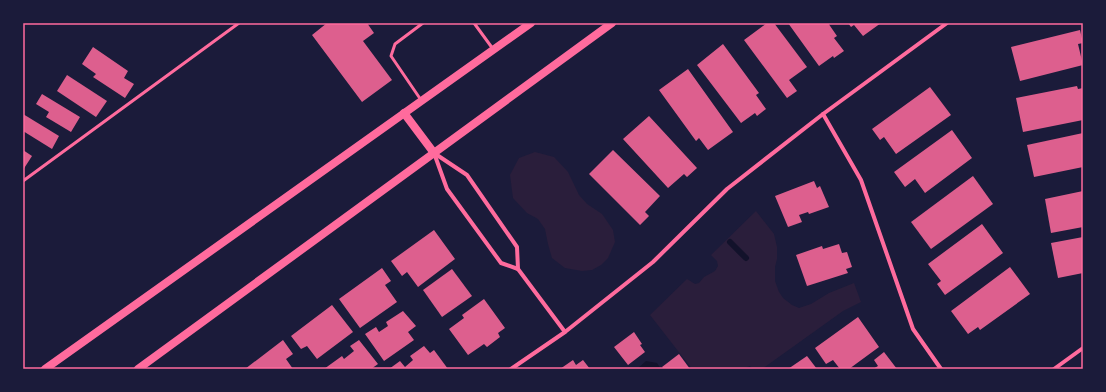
<svg xmlns="http://www.w3.org/2000/svg" width="1106" height="392" font-family="Montserrat,sans-serif">
<style>
.green{fill:#2a1e3b}
.water{fill:#12122b}
.lines{fill:none;stroke-linecap:round;stroke-linejoin:round}
.stream{stroke:#12122b;stroke-width:6}
.building{fill:#dd5f8e}
.service{stroke:#ff6b9d;stroke-width:3}
.minor{stroke:#ff6b9d;stroke-width:4}
.secondary{stroke:#ff6b9d;stroke-width:8}
.neatline{fill:none;stroke:#ff6b9d;stroke-width:1.5}
</style>
<rect width="100%" height="100%" fill="#1b1b3a"/>
<g class="green">
<path d="M535,152L554,157L568,172L579,195L587,204L602,214L613,230L615,242L608,258L601,265L592,270L582,271L565,268L552,258L548,244L545,229L538,219L527,213L513,198L510,175L519,158Z"/>
<path d="M756,211L774,234L777,247V259L775,267V281L779,292L783,298L792,305L799,308L811,304L829,293L854,283L861,302L843,311L762,369H753L750,366L741,369H692L650,315L687,279L695,284L699,283L704,277L715,271L718,266L717,261L711,255Z"/>
</g>
<path class="water" d="M646,361L657,363L661,369H637Z"/>
<g class="lines">
<path class="stream" d="M730,242L746,258"/>
</g>
<g class="building">
<path d="M327,23H367L374,33L363,41L392,80L362,102L312,35Z"/>
<path d="M767,23H774L807,67L789,80L797,91L787,98L744,40Z"/>
<path d="M788,23H828L837,36L834,38L844,51L834,58L833,56L819,66Z"/>
<path d="M848,23H881L863,36L854,25L851,27Z"/>
<path d="M1080,30L1083,43L1078,44L1083,65L1020,81L1011,47Z"/>
<path d="M723,44L759,93L756,95L766,109L757,116L755,113L741,123L697,65Z"/>
<path d="M93,47L128,71L124,78L134,84L125,98L93,77L96,74L82,64Z"/>
<path d="M688,69L733,132L708,150L699,138L696,141L659,90Z"/>
<path d="M67,75L107,101L96,117L57,91Z"/>
<path d="M1077,86L1078,89L1083,88V120L1023,132L1016,98Z"/>
<path d="M930,87L951,115L896,154L884,137L880,140L872,129Z"/>
<path d="M42,94L80,117L71,132L46,117L49,112L36,104Z"/>
<path d="M23,114L59,136L52,149L23,131Z"/>
<path d="M649,116L697,168L687,177L684,174L668,188L623,139Z"/>
<path d="M952,130L972,158L925,193L915,179L905,187L894,172Z"/>
<path d="M1083,133V167L1034,177L1027,145Z"/>
<path d="M23,150L32,156L23,170Z"/>
<path d="M613,150L660,196L645,212L649,216L640,225L589,174Z"/>
<path d="M973,176L993,204L931,249L911,222Z"/>
<path d="M814,181L817,188L820,186L829,207L809,214L808,212L799,215L802,222L788,227L775,196Z"/>
<path d="M1083,191V227L1051,233L1045,199Z"/>
<path d="M982,224L1003,253L945,295L937,284L941,281L928,264Z"/>
<path d="M434,230L455,259L418,287L407,272L402,276L391,261Z"/>
<path d="M1083,237V273L1058,278L1051,243Z"/>
<path d="M839,244L842,253L847,252L852,267L846,269L848,273L807,286L796,255L822,246L823,249Z"/>
<path d="M1010,267L1030,294L980,330L978,327L968,334L951,311Z"/>
<path d="M382,268L391,281L385,285L397,302L360,328L339,299Z"/>
<path d="M452,269L472,296L442,317L423,290Z"/>
<path d="M484,299L505,328L498,333L500,337L487,347L484,344L468,355L449,329L464,318L462,315Z"/>
<path d="M332,305L353,332L317,359L307,346L301,349L291,336Z"/>
<path d="M403,311L416,326L408,332L414,340L384,361L365,334L376,327L379,332L388,326L386,322Z"/>
<path d="M858,317L879,347L849,369H840L833,360L826,364L815,348Z"/>
<path d="M634,332L642,344L640,345L645,352L628,365L614,347Z"/>
<path d="M283,340L293,354L286,359L293,369H245Z"/>
<path d="M359,340L378,364L371,369H324L342,356L344,359L354,351L350,346Z"/>
<path d="M424,346L430,353L434,350L448,369H389L400,361L405,367L413,360L410,356Z"/>
<path d="M884,352L897,369H873L878,366L874,360Z"/>
<path d="M679,354L690,369H664L662,367Z"/>
<path d="M807,356L817,369H788Z"/>
<path d="M573,360L576,365L583,360L590,369H560Z"/>
</g>
<g class="lines">
<g class="service">
<path d="M474,23L493,49"/>
<path d="M421,100L391,56L395,44L423,23"/>
<path d="M23,181L239,23"/>
</g>
<g class="minor">
<path d="M823,114L861,180L913,329L941,369"/>
<path d="M434,153L467,175L517,247L518,269L565,332"/>
<path d="M434,153L447,189L501,263L518,269"/>
<path d="M511,369L565,332L653,262L727,189L823,114L947,23"/>
<path d="M1054,369L1083,348"/>
</g>
<g class="secondary">
<path d="M404,113L434,153"/>
<path d="M45,369L531,23"/>
<path d="M138,369L612,23"/>
</g>
</g>
<rect width="1106" height="392" fill="none" stroke="#1b1b3a" stroke-width="48"/>
<rect x="24" y="24" width="1058" height="344" class="neatline"/>
</svg>
